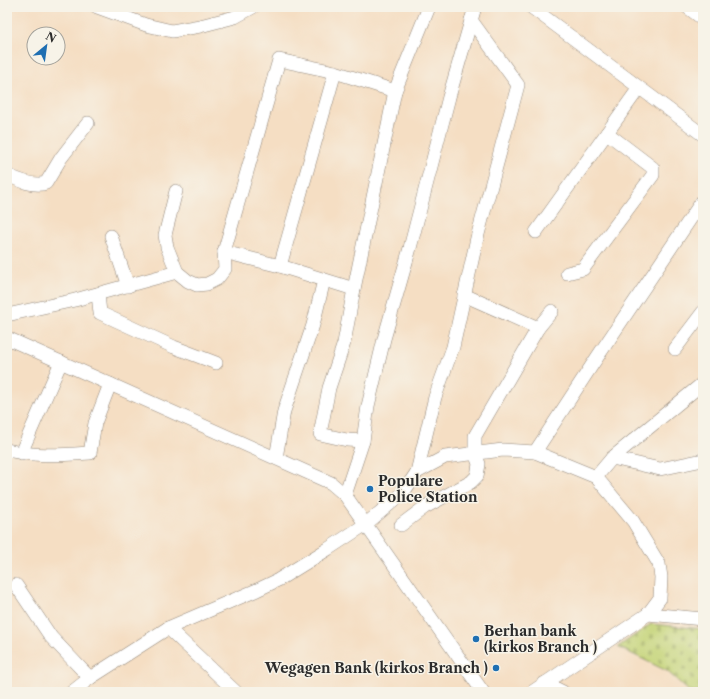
<svg xmlns="http://www.w3.org/2000/svg" width="710" height="699" font-family="'Libre Caslon Text',serif">
<style>
.cemetery{fill:url(#cemetery-stones);stroke:#777f50}
.lines{fill:none;stroke-linecap:round;stroke-linejoin:round}
.minor-casing{stroke:#908477;stroke-width:14}
.minor{stroke:#fff;stroke-width:13}
.poi-dot{fill:#1f6fb2;stroke:#f7f3e8;stroke-width:1.5}
.labels{text-anchor:middle;stroke-width:3;stroke-linejoin:round;paint-order:stroke}
.poi-label{font-size:14px;font-weight:bold;fill:#2b2b2b;stroke:#f7f3e8;text-anchor:start}
</style>
<defs>
<pattern id="cemetery-stones" width="16" height="16" patternUnits="userSpaceOnUse"><rect width="16" height="16" fill="#c3d375"/><path d="M2 7V4a2 2 0 0 1 4 0v3zM10 15v-3a2 2 0 0 1 4 0v3z" fill="#a8b565"/></pattern>
</defs>
<rect width="100%" height="100%" fill="#f7f3e8"/>
<filter id="ink" filterUnits="userSpaceOnUse"><feTurbulence type="fractalNoise" baseFrequency=".025" numOctaves="2"/><feDisplacementMap in="SourceGraphic" scale="8" xChannelSelector="R" yChannelSelector="G"/><feConvolveMatrix kernelMatrix="1 2 1 2 8 2 1 2 1" color-interpolation-filters="sRGB"/></filter>
<filter id="wash" filterUnits="userSpaceOnUse"><feTurbulence type="fractalNoise" baseFrequency=".012" numOctaves="4" result="noise"/><feDisplacementMap in="SourceGraphic" scale="16" xChannelSelector="R" yChannelSelector="G"/><feGaussianBlur stdDeviation="0.9" result="paint"/><feColorMatrix in="noise" values="0 0 0 0 0 0 0 0 0 0 0 0 0 0 0 0 0 1.4 0 .05"/><feComposite in="paint" operator="in"/></filter>
<g filter="url(#wash)">
<rect width="100%" height="100%" fill="#f5dec3"/>
<path class="cemetery" d="M651,624L703,629V692H690L667,671L618,647Z"/>
</g>
<g filter="url(#ink)">
<g class="lines">
<g class="minor-casing">
<g id="minor">
<path d="M97,7L146,25L172,31L200,26L235,17L253,7"/>
<path d="M531,7L703,135"/>
<path d="M687,7L703,19"/>
<path d="M7,175C18,180 34,187 46,183L61,158L88,123"/>
<path d="M176,191L165,235L167,247L177,272L188,281L197,285L207,284L217,279L225,269L224,252L279,60L335,72L395,91"/>
<path d="M536,232L639,88"/>
<path d="M111,236L128,286"/>
<path d="M224,252L280,266L354,289L395,91L429,7"/>
<path d="M280,266L335,72"/>
<path d="M567,273L583,269L653,175V168L607,133"/>
<path d="M98,294L100,313L174,347L216,363"/>
<path d="M464,295L538,328"/>
<path d="M7,315L75,300L177,272"/>
<path d="M7,338L331,483L345,495L483,692"/>
<path d="M675,349L703,312"/>
<path d="M363,441L368,406L384,339L410,248L449,97L475,7"/>
<path d="M7,450C37,457 60,455 90,453L95,423L110,384"/>
<path d="M535,452L598,356L703,200"/>
<path d="M21,453L61,362"/>
<path d="M276,458L284,411L313,325L324,280"/>
<path d="M612,458L703,383"/>
<path d="M417,472L435,397L453,347L477,238L518,85L471,20"/>
<path d="M596,477L612,458L660,469L703,460"/>
<path d="M345,495L363,441L347,440L320,434L329,388L344,343L354,289"/>
<path d="M401,525L425,507L471,482L477,476L479,464L475,453V436L538,328L552,311"/>
<path d="M16,585L51,637L90,678"/>
<path d="M168,628L236,692"/>
<path d="M545,683L563,692"/>
<path d="M72,692L90,678L168,628L257,590L278,580L328,549L366,524L403,493L417,472L445,457L503,450L535,452L596,477L633,521L659,564L661,577L660,598L648,614"/>
<path d="M532,692L648,614L703,619"/>
</g>
</g>
<use href="#minor" class="minor"/>
</g>
</g>
<g class="poi-dot">
<circle cx="370" cy="489" r="4"/>
<circle cx="476" cy="639" r="4"/>
<circle cx="496" cy="668" r="4"/>
</g>
<g class="labels">
<g class="poi-label">
<text x="378" y="486">Populare<tspan x="378" dy="16">Police Station</tspan></text>
<text x="484" y="636">Berhan bank<tspan x="484" dy="16">(kirkos Branch )</tspan></text>
<text x="488" y="673" text-anchor="end">Wegagen Bank (kirkos Branch )</text>
</g>
</g>
<rect width="710" height="699" fill="none" stroke="#f7f3e8" stroke-width="24"/>
<g transform="translate(46 46) rotate(29)"><circle r="19" fill="#f7f3e8" stroke="#a5a39c"/>
<path d="M0-3L7 15L0 10L-7 15Z" fill="#1f6fb2"/>
<text y="-6" font-size="11" font-weight="bold" text-anchor="middle" fill="#2b2b2b">N</text>
</g>
</svg>
